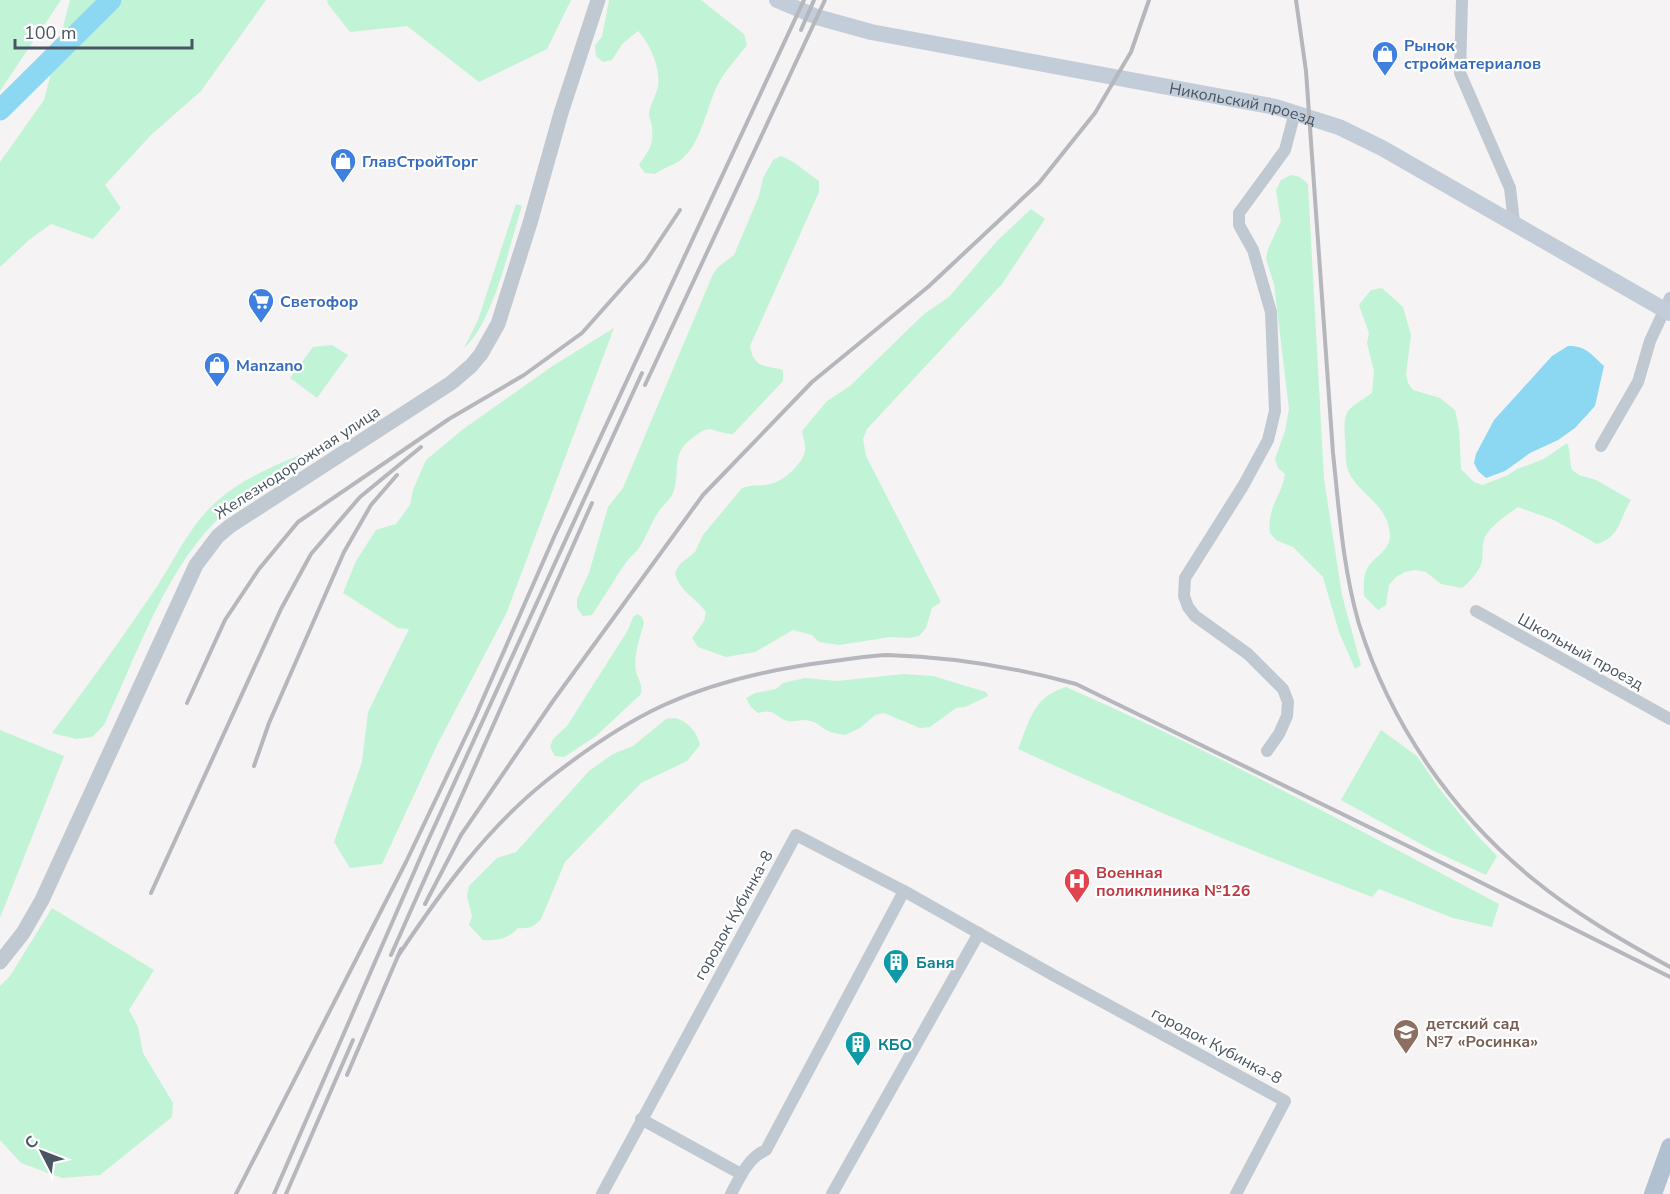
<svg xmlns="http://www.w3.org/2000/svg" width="1670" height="1194" font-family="'Nunito Sans',sans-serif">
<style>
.green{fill:#c1f3d6}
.water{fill:#8cd8f2}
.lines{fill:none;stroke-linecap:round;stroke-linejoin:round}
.river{stroke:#8cd8f2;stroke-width:21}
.minor{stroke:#c0c9d2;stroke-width:12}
.tertiary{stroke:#c0c9d2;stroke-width:15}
.secondary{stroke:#c3cdda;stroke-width:16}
.primary{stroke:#b2c1d2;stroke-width:18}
.rail{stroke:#b5b7bd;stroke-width:4}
.labels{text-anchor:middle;stroke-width:4.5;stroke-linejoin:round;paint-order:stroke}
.shop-label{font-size:16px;font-weight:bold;fill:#366cbe;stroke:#fff;text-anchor:start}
.street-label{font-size:16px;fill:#495562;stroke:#fff}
.health-label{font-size:16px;font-weight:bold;fill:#be3a42;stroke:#fff;text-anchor:start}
.culture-label{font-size:16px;font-weight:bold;fill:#0d838f;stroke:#fff;text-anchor:start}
.education-label{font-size:16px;font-weight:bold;fill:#785e54;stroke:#fff;text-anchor:start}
</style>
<rect width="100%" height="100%" fill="#f5f3f3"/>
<g class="green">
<path d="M0,0H61L0,91Z"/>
<path d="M70,0H266L201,91L151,135L105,185L121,208L93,239L51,224L29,240L0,267V162L44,100Z"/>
<path d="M327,0H571L547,49L479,82L407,26L350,32L328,4Z"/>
<path d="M609,0H701L744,34L747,45C737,58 724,72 717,86C707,107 701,142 683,158C676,165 664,167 655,174L645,173L639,165C649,150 654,145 652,127C652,123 649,118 649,114C650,105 656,95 658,87C661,68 650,44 638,31L622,44L612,60L603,62L596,56L595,45L602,37Z"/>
<path d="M781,156C795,161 807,173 819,181V192L750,346C754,369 765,365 783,370V381L733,434C711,433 713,421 691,439C670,455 681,472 673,493C670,500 663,505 659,511C651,522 647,536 639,548C636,552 631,556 627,561C615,578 604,597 592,615L583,616L577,608V599L589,573L608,507L623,488L713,274L718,267L734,255L759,196L763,178L773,160Z"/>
<path d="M1291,175L1300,177L1308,184L1324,479L1342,595L1361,665L1355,669L1339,632L1323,577L1293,547L1276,540L1270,533C1267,506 1281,498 1285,474L1278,468L1275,459L1285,431L1289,409L1274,284L1266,259L1268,249L1281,221L1276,190L1281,180Z"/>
<path d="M516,204L522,206C510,243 493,324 464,348L478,320Z"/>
<path d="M1031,209L1045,219L1002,284L867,429L863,439L866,456L941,602L932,608L926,628L919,636L909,638L890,637L840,645L819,642L812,635L793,630L755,652L726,657L698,647L692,638L704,621L706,612C695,597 679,591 675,573L680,564L695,552L703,535L742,488C752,484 761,486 771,484C783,481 803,464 805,451C806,445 803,437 802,431L827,401L850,386L924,314L949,297L997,241Z"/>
<path d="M1382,288L1403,307L1411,335L1406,374L1408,383L1413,390L1440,398L1455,410L1459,429L1461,469L1474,482L1483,485L1508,475L1517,469L1544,459L1567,443C1571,452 1569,460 1572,470L1579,475L1596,480L1631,500C1620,516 1621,537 1597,544L1554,520L1518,507C1507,515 1492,524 1485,537C1481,546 1484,556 1481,565C1477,574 1469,582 1462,588L1441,584L1426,572L1415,570L1405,572L1396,577L1389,585L1386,605L1378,610L1364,596C1364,588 1363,576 1367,569C1373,557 1390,551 1390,536C1389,502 1355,494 1347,467C1345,459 1346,448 1345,439C1343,407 1348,410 1372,393L1374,371L1367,343L1369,333L1359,305L1371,290Z"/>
<path d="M614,328L506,614L437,745L382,864L350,868L334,842L362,762L368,712L409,629L398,628L343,593L356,561L376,530L396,524L410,505L413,490L426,460L462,430L554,365Z"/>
<path d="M332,345L348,355L317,398L290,378L313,347Z"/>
<path d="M300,455L304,464C273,481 238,498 213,524C163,576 134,661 104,725L92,737L76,739L52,733C88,685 123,637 156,588C175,559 190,525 216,502C241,480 270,467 300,455Z"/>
<path d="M637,614L642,617L644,623C640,638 633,655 636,671C638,680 643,684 641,694L596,736L564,757L555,756L550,747L553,739L567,726L628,630L633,617Z"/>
<path d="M904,674L933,676L986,692L988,696L965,707L956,708L930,727L920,728L884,713L875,715L860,728L845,735C839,734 832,733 826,730C821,727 817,722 810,721C802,718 795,723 787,721C774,717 776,708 758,713L751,707L746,698L755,693L776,689L783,683L805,678L837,681Z"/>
<path d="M1066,687C1214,752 1357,828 1499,904L1492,927L1453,918L1379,889L1372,897C1253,852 1135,803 1018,749C1030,720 1033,697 1066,687Z"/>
<path d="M675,718C689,722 697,732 700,745L687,761L641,783L565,862L541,919C534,927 528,929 518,928C508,939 497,941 483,940L469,925L472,916L467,896L469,886L497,858L516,852L589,771L613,754L633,746L666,719Z"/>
<path d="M0,730L64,756L0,918Z"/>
<path d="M1381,730L1417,756L1438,787L1476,834L1497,856L1486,875L1432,850L1341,800Z"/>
<path d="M52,908L154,970L129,1010L138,1027L143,1053L173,1103L172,1117L100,1175L62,1178L21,1163L0,1140V986L10,976Z"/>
</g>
<path class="water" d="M1568,346C1585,345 1592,355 1604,366L1595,406L1575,428L1558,440L1530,453L1505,471L1486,478L1478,471L1474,463L1476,454L1494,420L1552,356Z"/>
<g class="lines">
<path class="river" d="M0,110L111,0"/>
<g class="minor">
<path d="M1462,0L1460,73L1510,188L1514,222"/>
<path d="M1601,446L1638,382L1650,341L1670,298"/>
<path d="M1476,611L1670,719"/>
<path d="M1267,751L1279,734L1287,716L1288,702L1283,689L1248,654L1195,616L1188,607L1184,596L1185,578L1243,486L1268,440L1275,411L1271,312L1253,250L1239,225V213L1285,150L1295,112"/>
<path d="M641,1119L741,1174"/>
<path d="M602,1194L796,835L904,891L1053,975L1285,1101L1236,1194"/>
<path d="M731,1194C740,1177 748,1158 766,1150L904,891"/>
<path d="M832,1194L979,933"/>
</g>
<path class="tertiary" d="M0,962L23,933L42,900L196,565L218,536L230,526L451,383L471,366L481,354L498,324L530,223L561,113L598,0"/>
<path class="secondary" id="s1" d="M777,0L817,17L871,32L1276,107L1339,127L1382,148L1670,313"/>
<path class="primary" d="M1653,1194L1670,1147"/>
<g class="rail">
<path d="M1296,0L1306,71L1333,453C1339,510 1343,569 1359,624C1390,723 1452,813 1533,879C1574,913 1623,941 1670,967"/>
<path d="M801,30L814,0"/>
<path d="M645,385L825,0"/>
<path d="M187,703L225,620L259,569L298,522L449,419L524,375L582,333L646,261L680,210"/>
<path d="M254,766L269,723L344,552L371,505L397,475"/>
<path d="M151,893L281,609L311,554L360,497L421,447"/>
<path d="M425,904L461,835L553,701L703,495L812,382L928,287L1039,183L1095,113L1131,52L1149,0"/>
<path d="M391,955L592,503"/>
<path d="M398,956C440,893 486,829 546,781C580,754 625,723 664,705C717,681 777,668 834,661C852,659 871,655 888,655C953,657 1014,667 1076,684L1418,851L1670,977"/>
<path d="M347,1075L401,949"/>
<path d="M236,1194L406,862L475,717L554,537L804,0"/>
<path d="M274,1194L425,847L642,373"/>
<path d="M286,1194L353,1040"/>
</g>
</g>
<defs>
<g id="shop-pin" transform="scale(1.35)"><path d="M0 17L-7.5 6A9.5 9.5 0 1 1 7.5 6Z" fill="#3f7fe0" stroke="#fff"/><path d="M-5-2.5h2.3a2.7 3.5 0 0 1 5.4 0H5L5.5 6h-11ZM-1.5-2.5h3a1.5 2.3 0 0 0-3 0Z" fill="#fff"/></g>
<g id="supermarket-pin" transform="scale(1.35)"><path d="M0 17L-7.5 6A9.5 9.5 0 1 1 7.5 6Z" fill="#3f7fe0" stroke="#fff"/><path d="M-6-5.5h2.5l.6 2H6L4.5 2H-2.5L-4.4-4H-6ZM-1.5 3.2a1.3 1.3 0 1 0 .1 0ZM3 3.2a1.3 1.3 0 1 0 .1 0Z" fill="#fff"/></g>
<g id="hospital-pin" transform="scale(1.35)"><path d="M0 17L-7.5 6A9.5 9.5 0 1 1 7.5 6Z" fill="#e0444e" stroke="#fff"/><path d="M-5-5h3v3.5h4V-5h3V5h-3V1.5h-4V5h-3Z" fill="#fff"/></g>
<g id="building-pin" transform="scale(1.35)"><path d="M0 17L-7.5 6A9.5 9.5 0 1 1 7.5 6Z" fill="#0f9aa8" stroke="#fff"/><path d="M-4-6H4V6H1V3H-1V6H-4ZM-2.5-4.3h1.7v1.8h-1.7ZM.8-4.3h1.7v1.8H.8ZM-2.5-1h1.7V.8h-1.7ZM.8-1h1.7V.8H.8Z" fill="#fff"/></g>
<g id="school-pin" transform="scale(1.35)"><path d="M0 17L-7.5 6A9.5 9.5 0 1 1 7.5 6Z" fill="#8d6e63" stroke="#fff"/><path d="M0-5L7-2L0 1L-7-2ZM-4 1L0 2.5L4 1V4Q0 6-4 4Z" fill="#fff"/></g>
</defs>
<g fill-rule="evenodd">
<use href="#shop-pin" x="1385" y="54"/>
<use href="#shop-pin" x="343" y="161"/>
<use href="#supermarket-pin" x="261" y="301"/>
<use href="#shop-pin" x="217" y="365"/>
<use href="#hospital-pin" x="1077" y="881"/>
<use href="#building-pin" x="896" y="962"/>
<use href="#school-pin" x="1406" y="1032"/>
<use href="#building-pin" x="858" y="1044"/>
</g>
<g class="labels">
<g class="shop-label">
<text x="1404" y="51">Рынок<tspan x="1404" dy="18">стройматериалов</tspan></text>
<text x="362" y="167">ГлавСтройТорг</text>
<text x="280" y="307">Светофор</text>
<text x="236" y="371">Manzano</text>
</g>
<g class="street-label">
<text dy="6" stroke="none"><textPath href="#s1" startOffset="478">Никольский проезд</textPath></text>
<text transform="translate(297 462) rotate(-33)" y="6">Железнодорожная улица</text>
<text transform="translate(1581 651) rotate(29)" y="6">Школьный проезд</text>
<text transform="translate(733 915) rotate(-61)" y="6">городок Кубинка-8</text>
<text transform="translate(1217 1045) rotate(28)" y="6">городок Кубинка-8</text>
</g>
<g class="health-label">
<text x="1096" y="878">Военная<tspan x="1096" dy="18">поликлиника №126</tspan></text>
</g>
<g class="culture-label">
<text x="916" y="968">Баня</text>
<text x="878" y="1050">КБО</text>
</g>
<g class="education-label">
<text x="1426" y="1029">детский сад<tspan x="1426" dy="18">№7 «Росинка»</tspan></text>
</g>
</g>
<g transform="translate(42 1152) rotate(312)" stroke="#ffffff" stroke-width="4.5" paint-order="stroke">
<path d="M0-4.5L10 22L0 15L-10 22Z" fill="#495562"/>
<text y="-9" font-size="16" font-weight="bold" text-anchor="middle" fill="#495562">С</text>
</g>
<path d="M15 39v9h177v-9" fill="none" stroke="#495562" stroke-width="3"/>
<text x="24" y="39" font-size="18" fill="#495562" stroke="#ffffff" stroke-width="4.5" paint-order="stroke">100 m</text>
</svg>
